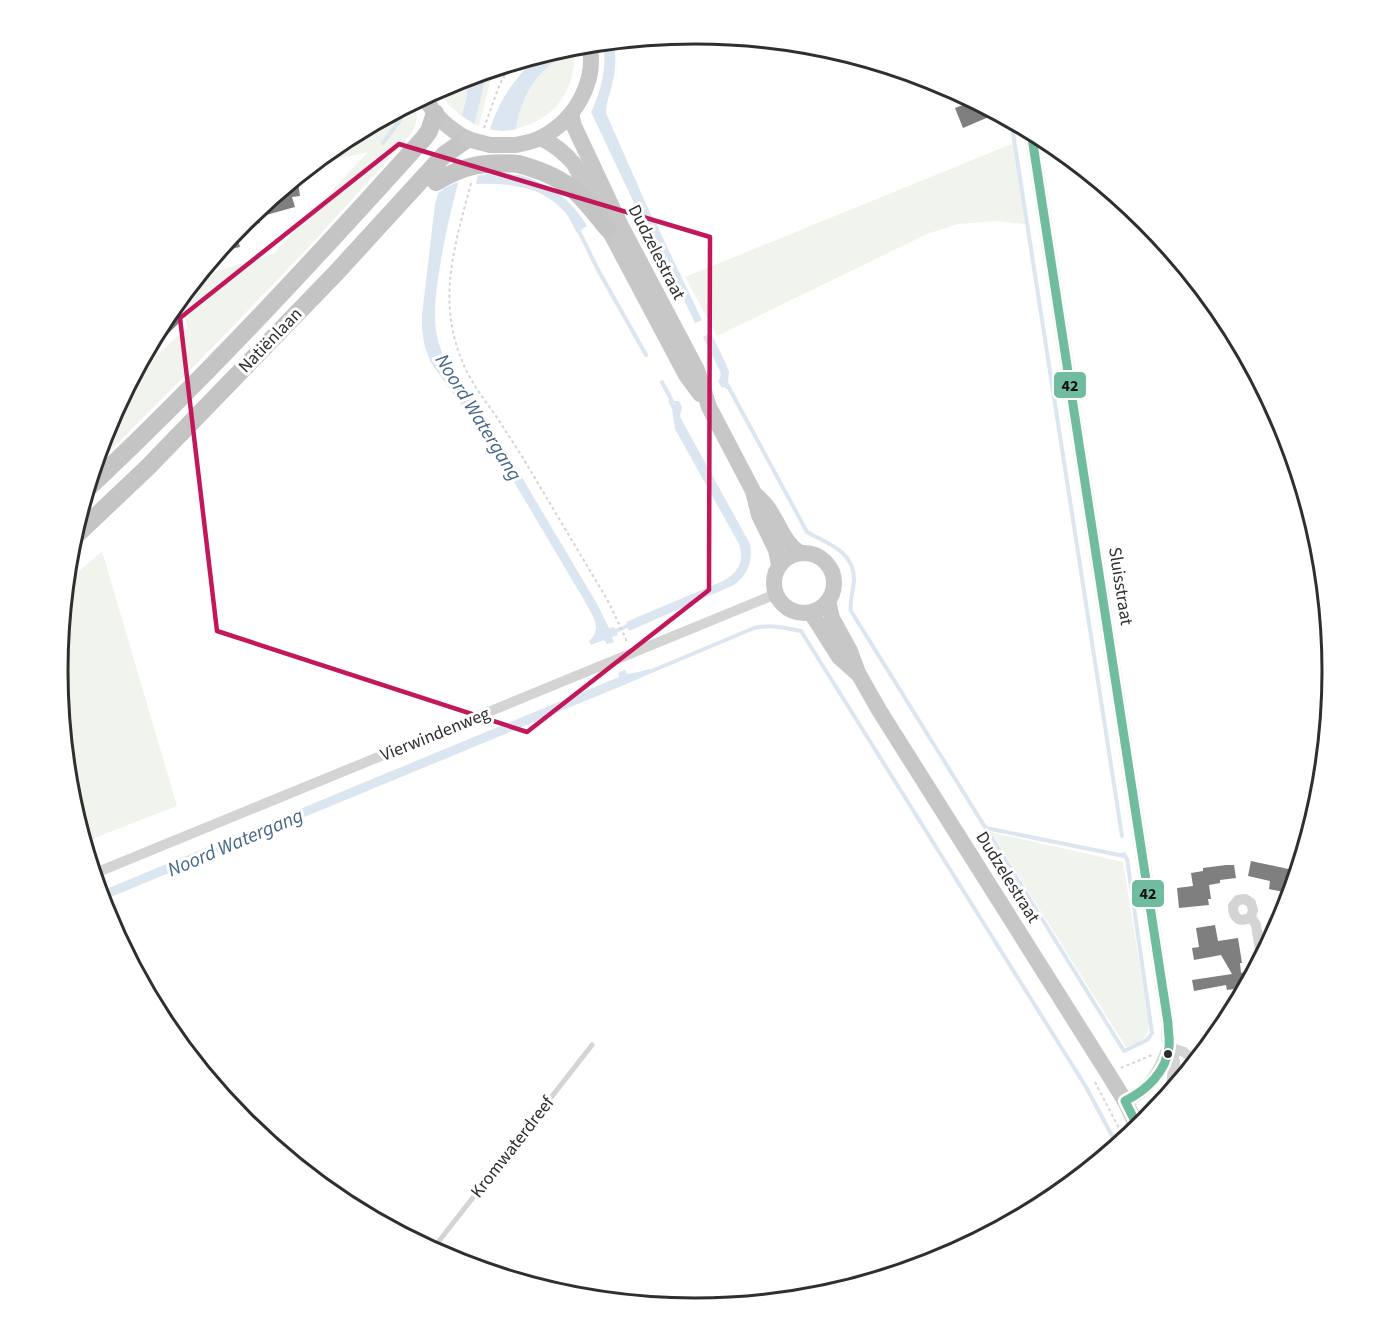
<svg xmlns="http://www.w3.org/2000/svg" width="1389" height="1341" font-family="'Source Sans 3',sans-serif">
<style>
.green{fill:#f0f4ed}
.water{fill:#dbe6f0}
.pier{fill:#fff}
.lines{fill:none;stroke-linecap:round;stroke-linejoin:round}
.stream{stroke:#dbe6f0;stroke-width:4}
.building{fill:#7f7f7f}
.path{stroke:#d4d4d4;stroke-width:2;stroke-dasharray:3 3;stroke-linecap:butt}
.service{stroke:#d4d4d4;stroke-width:5}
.minor{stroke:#d4d4d4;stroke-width:10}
.tertiary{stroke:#d4d4d4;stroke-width:14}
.primary{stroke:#c7c7c7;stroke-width:16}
.trunk{stroke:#c4c4c4;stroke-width:18}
.primary-bridge{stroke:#c7c7c7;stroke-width:16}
.trunk-bridge{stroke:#c4c4c4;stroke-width:18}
.bus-1-casing{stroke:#fff;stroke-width:14}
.bus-1{stroke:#70bc9e;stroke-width:9}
.marked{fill:none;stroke:#c2185b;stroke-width:4.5;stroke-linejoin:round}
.bus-dot{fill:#2f2f2f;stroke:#fff;stroke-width:2}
.labels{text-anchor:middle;stroke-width:6;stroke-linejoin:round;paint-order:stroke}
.street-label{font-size:18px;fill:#2f2f2f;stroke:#fff}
.water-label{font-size:20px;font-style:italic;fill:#44678a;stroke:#fff}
.rim{fill:none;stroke:#2f2f2f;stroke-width:3}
.line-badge{stroke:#fff;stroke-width:2}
.pale-badge-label{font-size:16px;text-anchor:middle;font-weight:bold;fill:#111}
</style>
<rect width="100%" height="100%" fill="#fff"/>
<g class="green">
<path d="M572,50L574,51L575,54C573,94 555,118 516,129C522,92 539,68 572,50Z"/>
<path d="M493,69L479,126L474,125L488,70Z"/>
<path d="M466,77L467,95L461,116L447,103L438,88L451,81Z"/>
<path d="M413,102C420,119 417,125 406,140L307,249L175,386L93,468L106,426L136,370L142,369L187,328L181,296L197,277L273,254L368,152L312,164L341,140Z"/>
<path d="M1014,143L1025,224L998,221L958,224L927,234L717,336L685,277Z"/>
<path d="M102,551L177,806L84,842L69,795L57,670L66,583Z"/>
<path d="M991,832L1123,862L1149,1022C1149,1040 1141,1041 1126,1047Z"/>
</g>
<g class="water">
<path d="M614,41C616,56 616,70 612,85C610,94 606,103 606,113L650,213L657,224L660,232L702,320L695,323L652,231L635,205L591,112C601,91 606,71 604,48C594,49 579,49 571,51C565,52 559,58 555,61C532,78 520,102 516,129L513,130L520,175C550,184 571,199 587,226L577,233C573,226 570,218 565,212C542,186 509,183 476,184C486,142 491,108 521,74C527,66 536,57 546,53C566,43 592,43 614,41Z"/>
<path d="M488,70C482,92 477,115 471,137C459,180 447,221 440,266C436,291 431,322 440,347C452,383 479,408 499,439L596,602L609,628L614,627L618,635L612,637L614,642L607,644L604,640L591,645L589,641C602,628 594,619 587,605L485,433L460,403L431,363L425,347L422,330V315L435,204L464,107L467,95L466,77Z"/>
<path d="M711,333L726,364L729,372L728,382L730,388L727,389L724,387L722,388L718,381C721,378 721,375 720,371L703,337Z"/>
<path d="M672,399L674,401H679L682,407L680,416L685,426L750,544C753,562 748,574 734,585L629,631L626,622L723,581C738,573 745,561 739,544L675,429L672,409L668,401Z"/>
<path d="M649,669L651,673L636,680L101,901L99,892L619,677L618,673L625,670L627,674L639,672Z"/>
</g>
<g class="pier">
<path d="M459,114L477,126L462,180L445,188L434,196Z"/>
<path d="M486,129L502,131L513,130L520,175L493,173L475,176Z"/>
</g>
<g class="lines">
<g class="stream">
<path d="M1011,120L1122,836"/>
<path d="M383,143L400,120L402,116L401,108"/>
<path d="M580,229L579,231L597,268L646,355"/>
<path d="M662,382L673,403"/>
<path d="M728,386L807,532C826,543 854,551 854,579C854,590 849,600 851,611L1124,1051L1147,1040L1152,1033L1127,859L1124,854"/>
<path d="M611,633L632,624"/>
<path d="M647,673L754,628C771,624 785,628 801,631L1086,1087L1117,1145"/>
<path d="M986,828L1124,856"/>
</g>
</g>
<g class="building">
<path d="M974,101L988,108L991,116L963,128L955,108Z"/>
<path d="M298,182L300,196L292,197L295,207L259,217L260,223L236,229L244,219L288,184Z"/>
<path d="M235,230L240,247L217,252L235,231Z"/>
<path d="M174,305L179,323L148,353L146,352L165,316Z"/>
<path d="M1251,861L1293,870L1290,885L1286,884L1284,892L1269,889L1270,881L1248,876Z"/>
<path d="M1226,865H1234L1236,878L1220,880V883L1209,885L1211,899H1208L1209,905L1179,908L1177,888L1193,886L1191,873L1203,871V868Z"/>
<path d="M1215,925L1218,941L1238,938L1242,963H1240L1241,973L1246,972L1248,981L1242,982L1243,991L1241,988L1227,990L1226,985L1194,991L1192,980L1232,974L1221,955L1194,960L1192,948L1199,947L1196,928Z"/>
</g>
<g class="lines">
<g class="path">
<path d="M484,128L499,86L511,63"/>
<path d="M471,183C454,248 435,304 466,370C474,386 485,401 496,416C505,430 514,444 523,458L608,601L625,637L627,642H625"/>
<path d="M1121,1068L1152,1055"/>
<path d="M1095,1082L1124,1138"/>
</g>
<path class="service" d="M432,1250L592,1045"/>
<g class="minor">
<path d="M93,874L776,594"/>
<path d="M1251,917C1240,923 1233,919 1233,906L1238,900L1245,899L1251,903L1253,910L1251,917L1256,925L1261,957"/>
<path d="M1169,1047L1184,1052L1195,1061"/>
</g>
<g class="tertiary">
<path d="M1031,131L1168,1023C1168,1031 1168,1040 1170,1048C1173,1064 1177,1072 1172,1088"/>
<path d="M1125,1101C1150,1090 1161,1072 1169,1047"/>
</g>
<g class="primary">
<path d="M424,96C434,116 448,128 467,139"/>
<path d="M571,114L574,126L620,224L697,370L709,407L753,491L759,515L776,550L779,565"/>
<path d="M541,138C555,145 565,153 574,164L686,375L700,394"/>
<path d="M515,145C524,143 534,142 542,137C575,120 598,81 589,43"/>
<path d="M757,496C761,500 765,504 768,508C779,523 783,542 800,553"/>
<circle cx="804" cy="583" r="30"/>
<path d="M828,601L832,618L850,651L858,673L879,710L1109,1075L1125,1101L1138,1128"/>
<path d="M810,613L815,619L839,657L857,673"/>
</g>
<g class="trunk">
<path d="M518,164C537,169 554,175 570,187C584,198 596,215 608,229"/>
<path d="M86,490C204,379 315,259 424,138L429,131L435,113"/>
<path d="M71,540L148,467L336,273L444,155L467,139"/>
</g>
<path class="primary-bridge" d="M467,139L490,145H515"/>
<path class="trunk-bridge" d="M436,182C464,165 486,161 518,164"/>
<g class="bus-1-casing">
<path id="bus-1" d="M1031,131L1168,1023C1168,1031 1170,1039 1169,1047C1166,1072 1147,1090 1125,1101L1138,1127"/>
</g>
<use href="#bus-1" class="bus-1"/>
</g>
<path class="marked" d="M399,144L710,237L709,590L527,732L217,631L180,318Z"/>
<circle class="bus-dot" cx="1168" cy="1054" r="5"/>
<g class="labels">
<g class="street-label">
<text transform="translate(657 252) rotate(63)" y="6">Dudzelestraat</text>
<text transform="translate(270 340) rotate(-46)" y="6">Natiënlaan</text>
<text transform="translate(1121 586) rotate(81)" y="6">Sluisstraat</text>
<text transform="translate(435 734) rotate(-22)" y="6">Vierwindenweg</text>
<text transform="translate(1008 877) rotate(58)" y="6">Dudzelestraat</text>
<text transform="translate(512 1147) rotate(-52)" y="6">Kromwaterdreef</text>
</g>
<g class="water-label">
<text transform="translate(479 417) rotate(58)" y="7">Noord Watergang</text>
<text transform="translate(235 842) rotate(-23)" y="7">Noord Watergang</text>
</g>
</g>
<path d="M0 0H1389V1341H0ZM68 671a627 627 0 1 1 1254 0a627 627 0 1 1-1254 0Z" fill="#fff" fill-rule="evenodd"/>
<path class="rim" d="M68 671a627 627 0 1 1 1254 0a627 627 0 1 1-1254 0Z"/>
<g class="line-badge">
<rect x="1053" y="371" width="34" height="28" rx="6" fill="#70bc9e"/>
<rect x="1131" y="879" width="34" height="29" rx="6" fill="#70bc9e"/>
</g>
<g class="pale-badge-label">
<text x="1070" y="391">42</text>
<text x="1148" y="899">42</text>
</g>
</svg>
